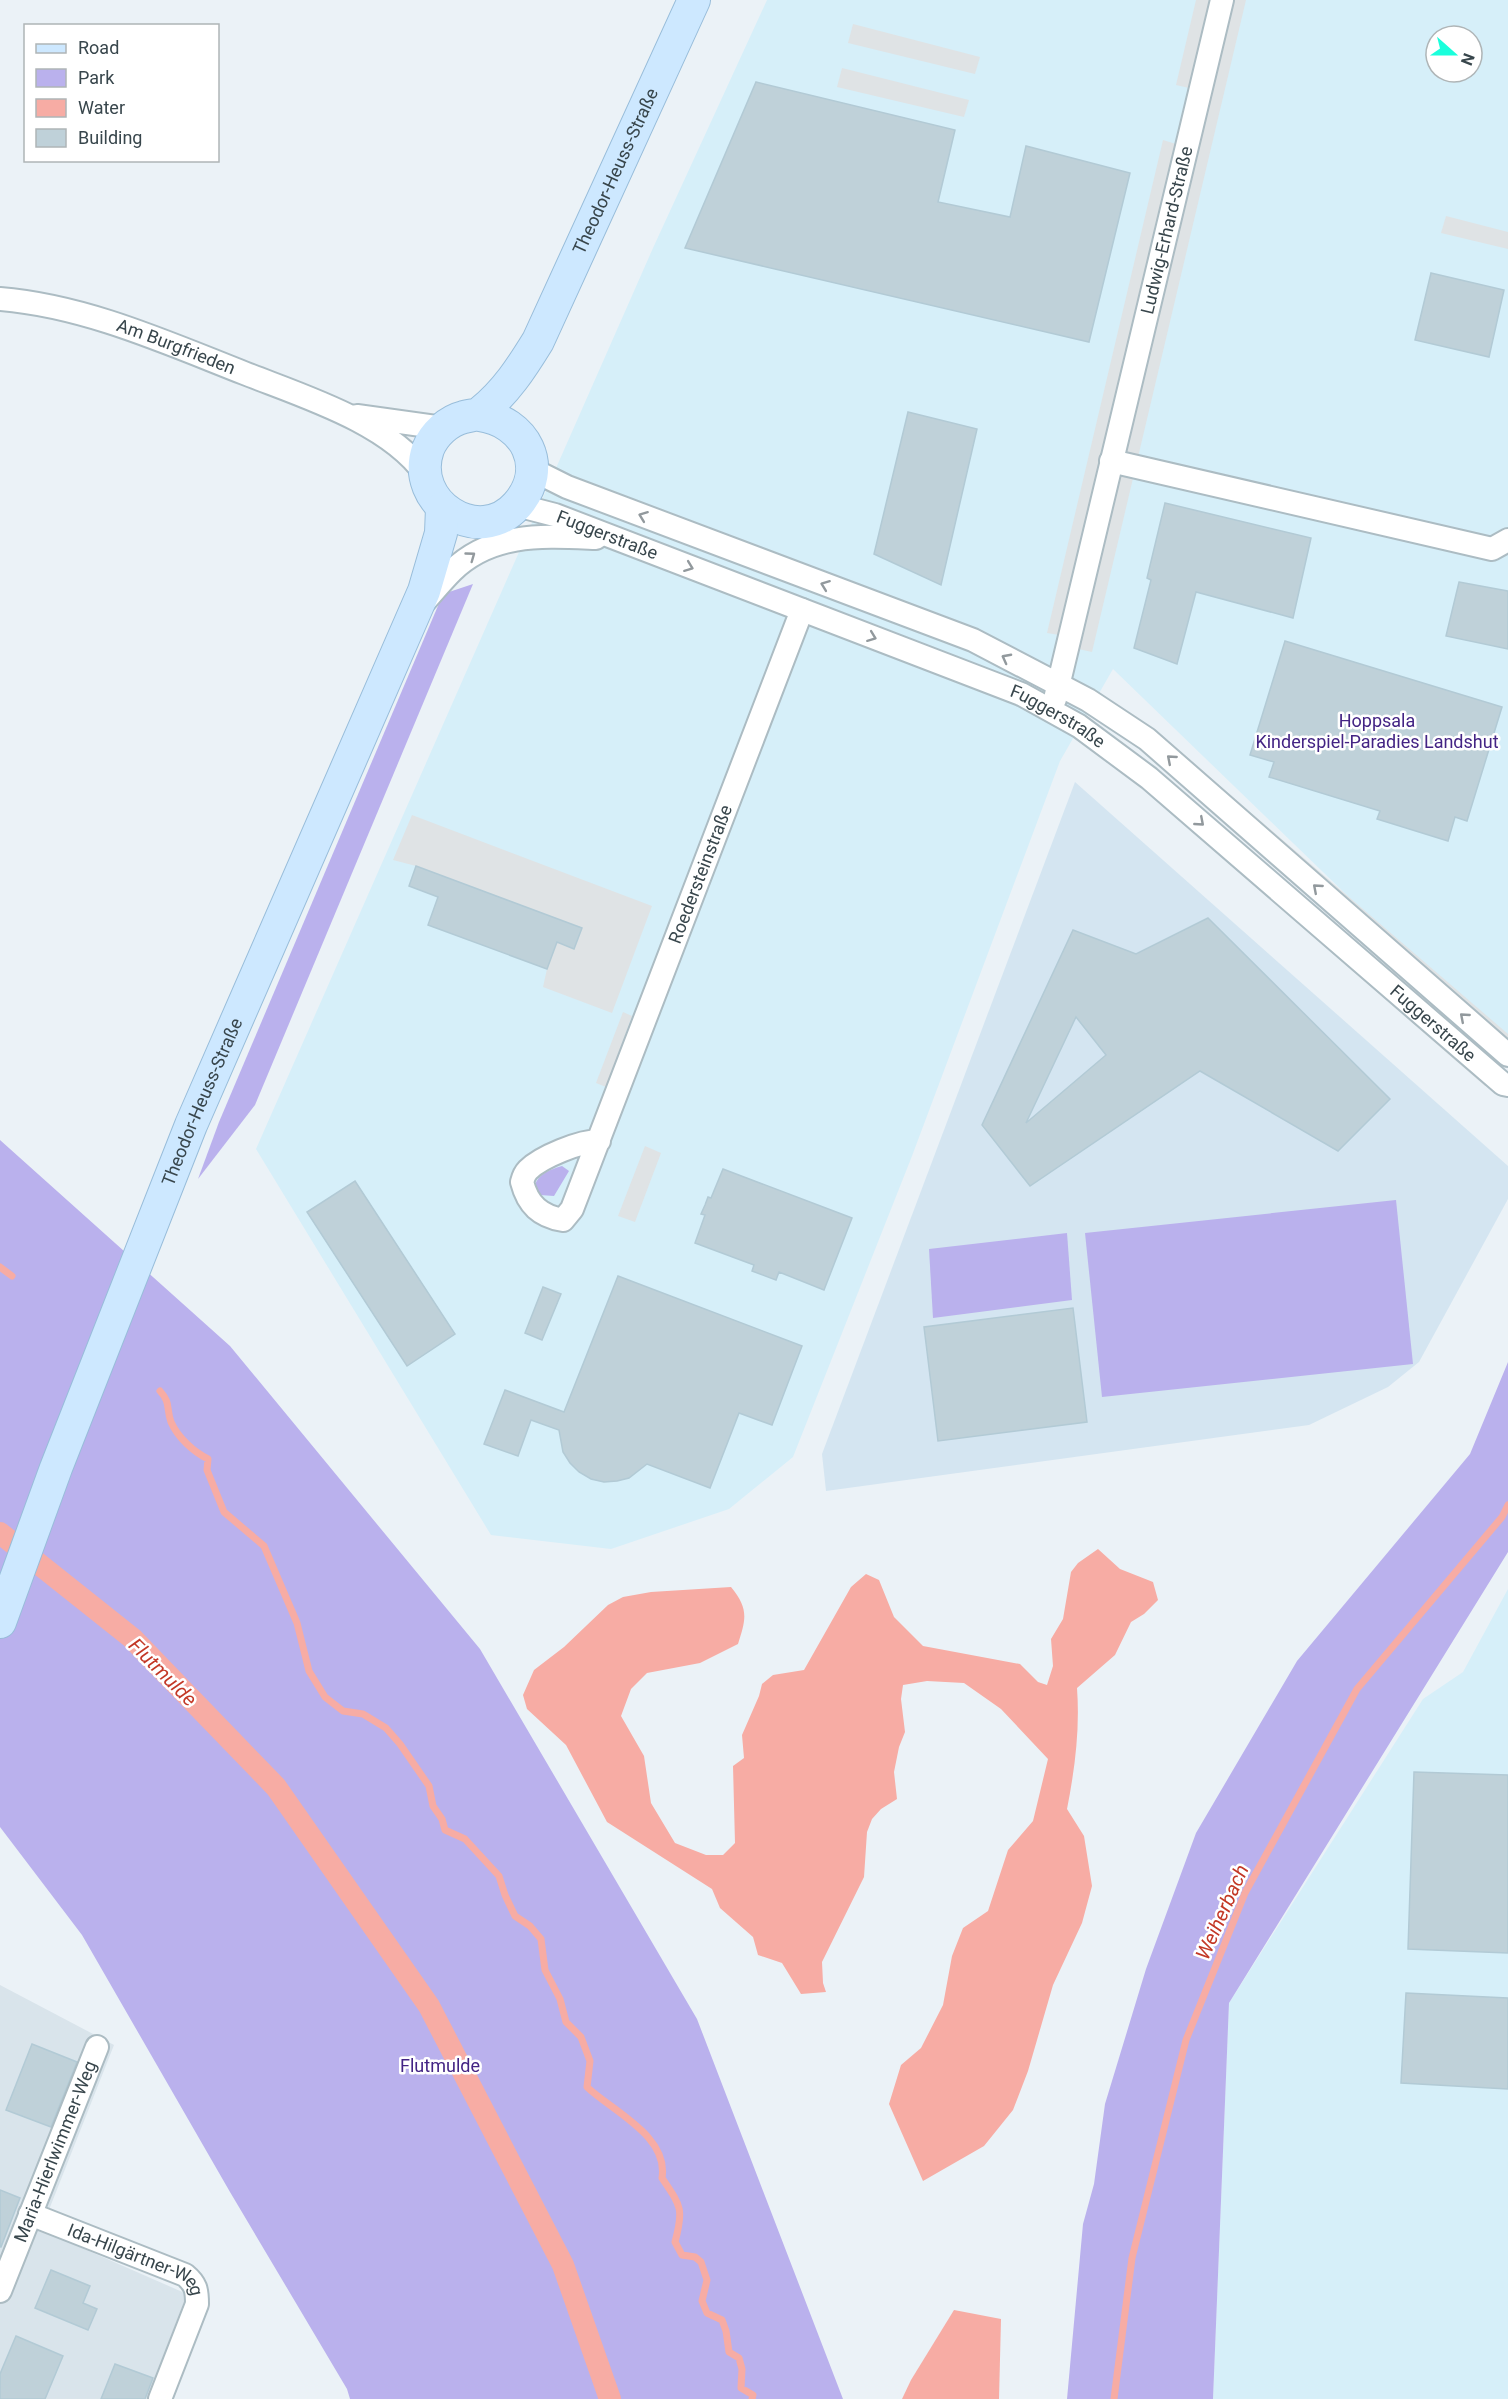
<svg xmlns="http://www.w3.org/2000/svg" width="1508" height="2399" font-family="Roboto,sans-serif">
<style>
.residential{fill:#d9e4eb}
.commercial{fill:#d6eff9;fill-rule:evenodd}
.education{fill:#d4e5f1}
.green{fill:#bab1ed}
.parking{fill:#dfe3e5}
.water{fill:#f7aca4}
.lines{fill:none;stroke-linecap:round;stroke-linejoin:round}
.stream{stroke:#f7aca4;stroke-width:7}
.canal{stroke:#f7aca4;stroke-width:22}
.building{fill:#bfd1d9;stroke:#b2cad5;stroke-width:1.5;fill-rule:evenodd}
.street-casing{stroke:#acbcc3;stroke-width:26}
.secondary-casing{stroke:#98bdda;stroke-width:34}
.street{stroke:#fff;stroke-width:22}
.secondary{stroke:#cde8ff;stroke-width:32}
.oneway{stroke:#92999d}
.labels{text-anchor:middle;stroke-width:5;stroke-linejoin:round;paint-order:stroke}
.street-label{font-size:18px;fill:#38464c;stroke:#fff}
.park-label{font-size:18px;fill:#432484;stroke:#fff}
.water-label{font-size:20px;font-style:italic;fill:#c33826;stroke:#fff}
</style>
<rect width="100%" height="100%" fill="#ebf2f7"/>
<path class="residential" d="M0,1985L114,2045L41,2230L187,2294L147,2399H0Z"/>
<g class="commercial">
<path d="M767,0H1508V1051L1113,669L1060,761L912,1156L793,1457L729,1509L611,1549L491,1535L256,1149L653,248ZM1436,36H1472V72H1436Z"/>
<path d="M1508,1589V2399H1213L1229,2003L1423,1699L1463,1672Z"/>
</g>
<path class="education" d="M1075,782L1508,1166V1199L1419,1362L1388,1387L1309,1425L826,1491L822,1454Z"/>
<g class="green">
<path d="M473,584L255,1105L198,1179L219,1122L443,594Z"/>
<path d="M0,1140L230,1346L480,1649L697,2019L843,2399H350L347,2389L230,2192L82,1935L0,1827Z"/>
<path d="M562,1166L569,1171L554,1196L540,1195L535,1185C538,1174 551,1169 562,1166Z"/>
<path d="M1396,1200L1413,1364L1102,1397L1085,1233Z"/>
<path d="M1067,1233L1072,1300L933,1318L929,1249Z"/>
<path d="M1508,1362V1552L1229,2003L1213,2399H1067L1083,2224L1094,2184L1105,2104L1146,1969L1196,1833L1297,1661L1470,1454Z"/>
</g>
<g class="parking">
<path d="M1196,0H1210L1189,88L1176,85Z"/>
<path d="M1228,0H1246L1092,652L1074,648Z"/>
<path d="M853,24L980,57L975,74L848,43Z"/>
<path d="M842,68L969,100L964,117L837,87Z"/>
<path d="M1163,140L1176,144L1059,635L1047,633Z"/>
<path d="M1446,216L1508,232V249L1441,233Z"/>
<path d="M1152,735H1161L1508,1034V1045Z"/>
<path d="M1125,764L1495,1085L1485,1086L1128,776Z"/>
<path d="M412,815L652,906L612,1013L543,987L547,969L557,942L574,948L416,866L393,860Z"/>
<path d="M623,1012L632,1016L606,1087L596,1083Z"/>
<path d="M645,1146L661,1153L635,1222L618,1216Z"/>
</g>
<g class="water">
<path d="M1098,1549L1120,1569L1153,1582L1158,1600L1144,1614L1131,1622L1115,1655L1077,1688C1080,1729 1075,1768 1067,1809L1084,1836L1092,1886L1082,1923L1053,1985L1028,2071L1013,2110L984,2146L923,2181L889,2104L901,2065L921,2048L943,2005L952,1956L963,1928L988,1911L1008,1850L1033,1821L1048,1759L1001,1709L964,1683L927,1681L903,1685L901,1699L905,1732L899,1747L894,1772L897,1799L881,1809L872,1819L867,1832L864,1877L822,1962L823,1983L826,1992L801,1994L782,1963L758,1955L753,1937L720,1908L712,1889L607,1822L566,1745L527,1709L523,1695L534,1670L564,1647L608,1605L623,1597L651,1592L731,1587C749,1609 746,1619 738,1644L700,1663L647,1673L631,1689L621,1716L644,1756L651,1803L675,1843L706,1855H723L735,1843L733,1766L744,1758L742,1735L759,1696L762,1684L773,1675L804,1670L851,1587L866,1574L879,1580L894,1617L923,1646L1020,1664L1038,1682L1047,1685L1053,1666L1051,1639L1063,1619L1071,1572L1078,1563Z"/>
<path d="M954,2310L1001,2319L999,2399H902L911,2380Z"/>
</g>
<g class="lines">
<g class="stream">
<path d="M0,1267L12,1276"/>
<path d="M160,1391C171,1403 166,1408 171,1422C178,1438 194,1452 208,1459L207,1470L224,1512L264,1546L297,1623L309,1671L325,1697L343,1711L363,1714L386,1728L400,1744L429,1786L433,1806L442,1819L445,1830L465,1839L499,1876L505,1895L515,1916L530,1926L541,1939L545,1970L560,1999L566,2022L581,2037L590,2061L587,2087C612,2111 669,2136 662,2178C681,2206 684,2209 675,2242L682,2255L695,2257L701,2262L707,2280L702,2301L707,2313L722,2320L726,2331L729,2352L739,2358L742,2369L741,2388L753,2395L752,2399"/>
<path d="M1114,2399L1132,2258L1186,2040L1245,1893L1357,1689L1502,1517L1508,1505"/>
</g>
<path class="canal" d="M0,1533L132,1638L276,1787L429,2006L563,2265L610,2399"/>
</g>
<g class="building">
<path d="M756,82L955,130L938,202L1010,217L1026,146L1130,173L1089,342L685,248Z"/>
<path d="M1431,273L1504,290L1489,357L1415,340Z"/>
<path d="M908,412L977,429L941,585L874,554Z"/>
<path d="M1165,503L1311,538L1293,618L1196,592L1177,664L1134,648L1151,580L1147,578Z"/>
<path d="M1459,582L1508,591V649L1446,636Z"/>
<path d="M1285,641L1502,707L1467,821L1455,817L1448,841L1377,819L1380,811L1269,777L1274,762L1250,755Z"/>
<path d="M416,866L582,928L574,949L557,942L547,969L428,925L438,897L409,886Z"/>
<path d="M1208,918L1390,1099L1338,1151L1200,1071L1030,1186L982,1125L1073,930L1136,954ZM1076,1017L1106,1055L1026,1123Z"/>
<path d="M723,1169L852,1218L824,1290L779,1272L776,1280L752,1271L754,1265L695,1243L705,1215L701,1214L705,1205L708,1197L711,1198Z"/>
<path d="M355,1181L455,1334L407,1366L307,1212Z"/>
<path d="M618,1276L802,1346L772,1425L739,1413L710,1488L647,1464L629,1478L617,1481L604,1482L591,1479L579,1472L570,1463L563,1452L559,1430L531,1420L518,1456L484,1444L505,1390L564,1412Z"/>
<path d="M543,1287L561,1294L542,1340L525,1333Z"/>
<path d="M1073,1308L1087,1422L938,1441L924,1327Z"/>
<path d="M1414,1772L1508,1775V1953L1408,1949Z"/>
<path d="M1406,1993L1508,1998V2089L1401,2083Z"/>
<path d="M32,2044L77,2062L51,2127L6,2110Z"/>
<path d="M0,2190L20,2198L1,2247H0Z"/>
<path d="M51,2270L90,2286L83,2303L97,2309L88,2330L35,2308Z"/>
<path d="M16,2336L63,2356L45,2399H0V2374Z"/>
<path d="M115,2364L153,2378L145,2399H101Z"/>
</g>
<g class="lines">
<g class="street-casing">
<g id="street">
<path id="s1" d="M0,299C85,306 165,342 244,373C302,396 388,422 425,474"/>
<path d="M357,416L443,428"/>
<path d="M1111,461L1492,549L1508,540"/>
<path d="M531,462L537,472L567,487L973,640L1088,700L1147,739L1508,1055"/>
<path id="s2" d="M513,508L524,507L555,515L1021,694L1079,726L1149,778L1503,1084L1508,1085"/>
<path d="M424,602C433,592 442,581 452,571C492,532 543,536 596,538"/>
<path id="s3" d="M1055,699L1222,0"/>
<path id="s4" d="M599,1141C580,1141 541,1157 528,1170C525,1173 523,1178 522,1182C528,1205 540,1216 563,1220L572,1209L802,610"/>
<path id="s5" d="M30,2214L185,2275C196,2284 197,2290 197,2304L160,2399"/>
<path id="s6" d="M0,2291L97,2047"/>
</g>
</g>
<g class="secondary-casing">
<g id="secondary">
<path id="s7" d="M479,415C525,421 550,467 517,505C479,548 409,503 428,449C434,434 448,421 464,417C470,415 476,416 481,412C506,392 522,367 538,341L694,0"/>
<path id="s8" d="M0,1622L56,1468L191,1125L424,591L441,533L442,508"/>
</g>
</g>
<use href="#street" class="street"/>
<use href="#secondary" class="secondary"/>
</g>
<defs><path id="oneway-chevron" d="M-2-3.5L2.5 0L-2 3.5" fill="none" stroke-width="1.6" stroke-linecap="round" stroke-linejoin="round" transform="scale(1.5)"/></defs>
<g class="oneway">
<use href="#oneway-chevron" transform="translate(643 516) rotate(-159)"/>
<use href="#oneway-chevron" transform="translate(471 556) rotate(-36)"/>
<use href="#oneway-chevron" transform="translate(689 567) rotate(21)"/>
<use href="#oneway-chevron" transform="translate(825 585) rotate(-159)"/>
<use href="#oneway-chevron" transform="translate(872 637) rotate(21)"/>
<use href="#oneway-chevron" transform="translate(1006 658) rotate(-152)"/>
<use href="#oneway-chevron" transform="translate(1171 759) rotate(-139)"/>
<use href="#oneway-chevron" transform="translate(1200 822) rotate(41)"/>
<use href="#oneway-chevron" transform="translate(1317 888) rotate(-139)"/>
<use href="#oneway-chevron" transform="translate(1464 1017) rotate(-139)"/>
</g>
<g class="labels">
<g class="street-label">
<text dy="6" stroke="none"><textPath href="#s7" startOffset="615">Theodor-Heuss-Straße</textPath></text>
<text dy="6" stroke="none"><textPath href="#s3" startOffset="482">Ludwig-Erhard-Straße</textPath></text>
<text dy="6" stroke="none"><textPath href="#s1" startOffset="183">Am Burgfrieden</textPath></text>
<text dy="6" stroke="none"><textPath href="#s2" startOffset="99">Fuggerstraße</textPath></text>
<text dy="6" stroke="none"><textPath href="#s2" startOffset="585">Fuggerstraße</textPath></text>
<text dy="6" stroke="none"><textPath href="#s4" startOffset="524">Roedersteinstraße</textPath></text>
<text dy="6" stroke="none"><textPath href="#s2" startOffset="1071">Fuggerstraße</textPath></text>
<text dy="6" stroke="none"><textPath href="#s8" startOffset="558">Theodor-Heuss-Straße</textPath></text>
<text dy="6" stroke="none"><textPath href="#s6" startOffset="150">Maria-Hierlwimmer-Weg</textPath></text>
<text dy="6" stroke="none"><textPath href="#s5" startOffset="116">Ida-Hilgärtner-Weg</textPath></text>
</g>
<g class="park-label">
<text x="1377" y="727">Hoppsala<tspan x="1377" dy="21">Kinderspiel-Paradies Landshut</tspan></text>
<text x="440" y="2072">Flutmulde</text>
</g>
<g class="water-label">
<text transform="translate(163 1672) rotate(45)" y="7">Flutmulde</text>
<text transform="translate(1222 1912) rotate(-66)" y="7">Weiherbach</text>
</g>
</g>
<rect x="24" y="24" width="195" height="138" fill="#ffffff" stroke="#afb5b7" stroke-width="1.5"/>
<rect x="36" y="44" width="30" height="9" fill="#cde8ff" stroke="#afb5b7" stroke-width="1.5"/>
<text x="78" y="54" font-size="18" fill="#38464c">Road</text>
<rect x="36" y="69" width="30" height="18" fill="#bab1ed" stroke="#afb5b7" stroke-width="1.5"/>
<text x="78" y="84" font-size="18" fill="#38464c">Park</text>
<rect x="36" y="99" width="30" height="18" fill="#f7aca4" stroke="#afb5b7" stroke-width="1.5"/>
<text x="78" y="114" font-size="18" fill="#38464c">Water</text>
<rect x="36" y="129" width="30" height="18" fill="#bfd1d9" stroke="#afb5b7" stroke-width="1.5"/>
<text x="78" y="144" font-size="18" fill="#38464c">Building</text>
<g transform="translate(1454 54) rotate(111)"><circle r="28" fill="#ffffff" stroke="#afb5b7" stroke-width="1.5"/>
<path d="M0-4.5L10 22L0 15L-10 22Z" fill="#1affdc"/>
<text y="-9" font-size="16" font-weight="bold" text-anchor="middle" fill="#38464c">N</text>
</g>
</svg>
